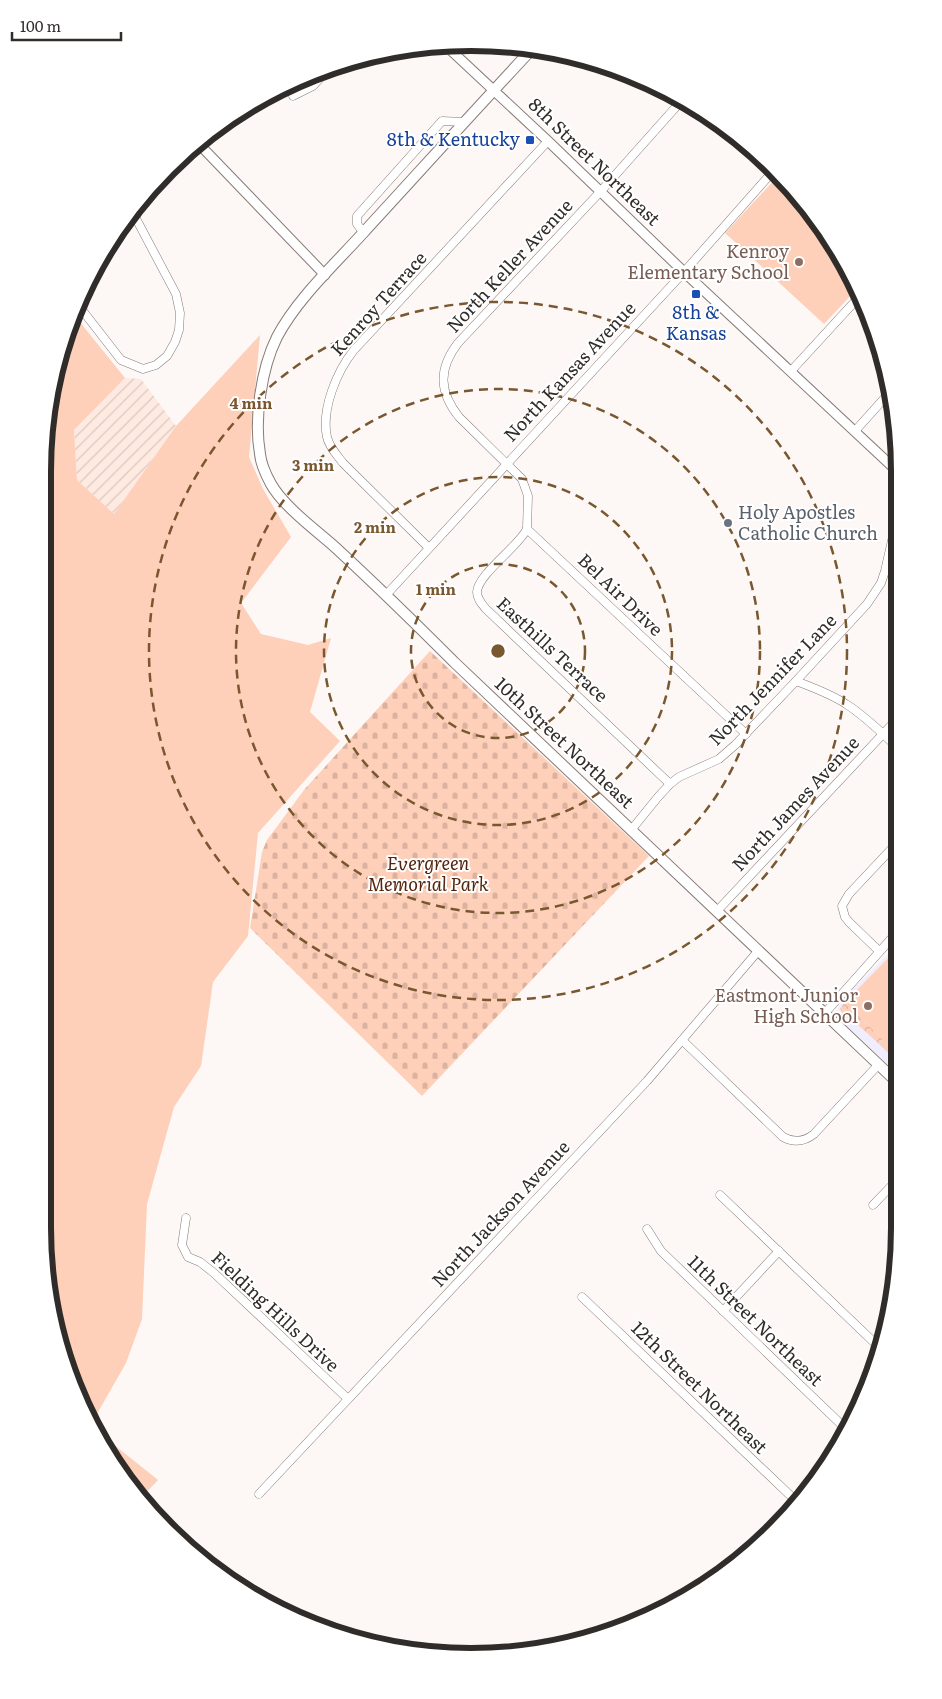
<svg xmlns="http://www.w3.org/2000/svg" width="942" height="1699" font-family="Literata,serif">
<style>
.industrial{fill:url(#industrial-furrows)}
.education{fill:#f0edff}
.green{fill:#fecfb9}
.forest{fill:url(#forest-crowns)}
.cemetery{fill:url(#cemetery-stones)}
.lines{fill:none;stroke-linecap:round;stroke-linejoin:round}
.minor-casing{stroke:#867b76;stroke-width:9}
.tertiary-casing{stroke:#867b76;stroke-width:11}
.secondary-casing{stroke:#867b76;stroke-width:12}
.minor{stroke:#fff;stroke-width:8}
.tertiary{stroke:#fff;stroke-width:9}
.secondary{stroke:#fff;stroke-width:10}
.ring{fill:none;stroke:#79572f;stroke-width:2.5;stroke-dasharray:9 6}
.transit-dot{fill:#1a4fb4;stroke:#fff;stroke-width:2}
.education-dot{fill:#8d6e63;stroke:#fff;stroke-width:2}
.worship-dot{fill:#6b7280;stroke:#fff;stroke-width:2}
.labels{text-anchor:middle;stroke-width:4;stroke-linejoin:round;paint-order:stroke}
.transit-label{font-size:18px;fill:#164399;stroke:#fff;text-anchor:end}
.street-label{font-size:18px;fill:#302c2a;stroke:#fff}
.education-label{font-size:18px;fill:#785e54;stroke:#fff;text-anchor:end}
.worship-label{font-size:18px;fill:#5b616d;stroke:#fff;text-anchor:start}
.park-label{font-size:18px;font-style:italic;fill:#54240b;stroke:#fff}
.rim{fill:none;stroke:#302c2a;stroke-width:6}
.centre{fill:#79572f;stroke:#fff;stroke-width:2.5}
.ring-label{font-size:15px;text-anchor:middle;font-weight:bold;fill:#79572f;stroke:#fff;stroke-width:4;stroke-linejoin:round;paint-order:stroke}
</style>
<defs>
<pattern id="industrial-furrows" width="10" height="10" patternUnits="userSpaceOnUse" patternTransform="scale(1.25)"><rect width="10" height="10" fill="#feeae1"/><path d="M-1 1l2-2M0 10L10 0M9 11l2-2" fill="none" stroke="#dac9c1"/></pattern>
<pattern id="forest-crowns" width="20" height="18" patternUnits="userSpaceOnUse" patternTransform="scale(1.25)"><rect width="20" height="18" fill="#fecfb9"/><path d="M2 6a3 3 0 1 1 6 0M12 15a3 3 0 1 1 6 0" fill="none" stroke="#dab29f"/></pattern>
<pattern id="cemetery-stones" width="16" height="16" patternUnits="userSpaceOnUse" patternTransform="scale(1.25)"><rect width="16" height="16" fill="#fecfb9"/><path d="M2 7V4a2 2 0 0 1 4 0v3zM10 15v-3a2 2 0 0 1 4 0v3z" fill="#dab29f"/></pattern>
</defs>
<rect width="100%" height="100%" fill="#fdf8f6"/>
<path class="industrial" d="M125,378L141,379L176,426L114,514L77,480L74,430Z"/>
<path class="education" d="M898,944V1074L837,1016L838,1014L837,1010L844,998Z"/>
<g class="green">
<path d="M779,175L827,233L856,290L824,324L725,233Z"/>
<path d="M75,316L125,378L74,430L77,480L114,514L176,426L260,335L249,457L263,489L291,537L241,603L261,634L308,645L331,638L310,712L340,741L258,833L248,936L213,982L201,1066L174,1107L147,1204L142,1319L126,1363L94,1419L65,1366L43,1228V564L51,553L43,538V443L57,360Z"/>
<path d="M898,948V1062L879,1044L883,1040L851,1008L857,997L853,994Z"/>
<path d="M103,1436L158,1480L141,1498L131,1489Z"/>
</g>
<path class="forest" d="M853,994L857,997L851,1008L883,1040L879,1044L856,1023L843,1016L840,1009L844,1003Z"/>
<path class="cemetery" d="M430,651L649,856L422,1096L250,928L262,852L267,840L304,790Z"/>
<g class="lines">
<g class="minor-casing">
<g id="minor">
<path d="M293,96L313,86L328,69"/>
<path d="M683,99L601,191L458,343C438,369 439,392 459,417L522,479L528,496L527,529L746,734"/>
<path d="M364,233L357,224V216L442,121L464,122"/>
<path d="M79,306L121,360L143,369L156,365L167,356L175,342L179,330L180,313L176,294L132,211"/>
<path d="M791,371L859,297"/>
<path d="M855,431L890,392"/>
<path d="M527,529C518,547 478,574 477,592C477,599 482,604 486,609L670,784"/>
<path d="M428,547L343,463C337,455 329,447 327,437C321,409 337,371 354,350L548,141"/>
<path d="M386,595L684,272L775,169"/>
<path d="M796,681C814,688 831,694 846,704C865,716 881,732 897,747"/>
<path d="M632,829L658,797L670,784L679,777L719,759L735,745L796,681L867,604L881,583L885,571L896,523"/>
<path d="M717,911L897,719"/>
<path d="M879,951L849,922L845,917L842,906L849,894L897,843"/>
<path d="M825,1013L898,931"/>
<path d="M682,1040L783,1137C794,1143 804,1142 814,1134L879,1064"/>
<path d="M720,1195L881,1349"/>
<path d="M873,1205L898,1179"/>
<path d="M186,1218L182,1245L188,1257L200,1262L214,1273L348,1399"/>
<path d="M647,1229L661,1251L847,1430"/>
<path d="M582,1297L795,1500"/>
<path d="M723,1311L779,1251"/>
<path d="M259,1494L647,1081L759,950"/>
</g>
</g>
<g class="tertiary-casing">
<g id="tertiary">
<path d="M443,43L548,141L684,272L896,470"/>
<path d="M198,143L325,275"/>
</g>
</g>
<g class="secondary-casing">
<path id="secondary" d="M533,48C476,109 420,171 363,233C334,265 297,299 277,337C261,369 254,420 260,454C261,464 266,475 271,484C283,506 317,531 336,548C376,585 415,623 454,662L898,1083"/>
</g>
<use href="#minor" class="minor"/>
<use href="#tertiary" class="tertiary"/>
<use href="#secondary" class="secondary"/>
</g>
<g class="ring">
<circle cx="498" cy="651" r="87"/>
<circle cx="498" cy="651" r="174"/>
<circle cx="498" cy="651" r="262"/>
<circle cx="498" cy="651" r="349"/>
</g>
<g class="transit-dot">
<rect x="525" y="135" width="10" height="10" rx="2.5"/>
<rect x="691" y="289" width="10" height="10" rx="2.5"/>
</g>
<g class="education-dot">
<circle cx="799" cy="262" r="5"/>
<circle cx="868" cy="1006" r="5"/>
</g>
<circle class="worship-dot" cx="728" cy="523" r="5"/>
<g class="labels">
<g class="transit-label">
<text x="520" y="146">8th &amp; Kentucky</text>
<text x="696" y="319" text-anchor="middle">8th &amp;<tspan x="696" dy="21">Kansas</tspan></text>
</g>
<g class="street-label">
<text transform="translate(594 162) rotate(44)" y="6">8th Street Northeast</text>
<text transform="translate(510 266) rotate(-47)" y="6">North Keller Avenue</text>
<text transform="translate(379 304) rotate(-48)" y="6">Kenroy Terrace</text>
<text transform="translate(570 372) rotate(-47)" y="6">North Kansas Avenue</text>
<text transform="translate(620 595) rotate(44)" y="6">Bel Air Drive</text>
<text transform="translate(552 650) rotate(43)" y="6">Easthills Terrace</text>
<text transform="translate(773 680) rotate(-46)" y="6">North Jennifer Lane</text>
<text transform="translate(564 743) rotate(43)" y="6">10th Street Northeast</text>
<text transform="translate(796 804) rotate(-47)" y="6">North James Avenue</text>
<text transform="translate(501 1214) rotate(-47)" y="6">North Jackson Avenue</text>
<text transform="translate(275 1312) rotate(43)" y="6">Fielding Hills Drive</text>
<text transform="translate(755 1321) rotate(44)" y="6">11th Street Northeast</text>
<text transform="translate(699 1388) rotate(44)" y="6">12th Street Northeast</text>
</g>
<g class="education-label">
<text x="789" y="258">Kenroy<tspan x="789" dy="21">Elementary School</tspan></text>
<text x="858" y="1002">Eastmont Junior<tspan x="858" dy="21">High School</tspan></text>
</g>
<g class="worship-label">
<text x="738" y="519">Holy Apostles<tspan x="738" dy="21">Catholic Church</tspan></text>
</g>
<g class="park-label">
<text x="428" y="870">Evergreen<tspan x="428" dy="21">Memorial Park</tspan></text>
</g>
</g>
<path d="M0 0H942V1699H0ZM471 51H471A420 420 0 0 1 891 471V1228A420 420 0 0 1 471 1648H471A420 420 0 0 1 51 1228V471A420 420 0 0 1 471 51Z" fill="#fff" fill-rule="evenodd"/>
<path class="rim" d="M471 51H471A420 420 0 0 1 891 471V1228A420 420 0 0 1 471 1648H471A420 420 0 0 1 51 1228V471A420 420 0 0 1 471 51Z"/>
<circle cx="498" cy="651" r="8" class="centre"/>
<g class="ring-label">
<text x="251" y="409">4 min</text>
<text x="313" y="471">3 min</text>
<text x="375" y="533">2 min</text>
<text x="436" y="595">1 min</text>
</g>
<path d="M12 32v8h109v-8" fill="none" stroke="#302c2a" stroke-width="2.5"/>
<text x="20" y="32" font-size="15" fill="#302c2a" stroke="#ffffff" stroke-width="4" paint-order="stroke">100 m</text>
</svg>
